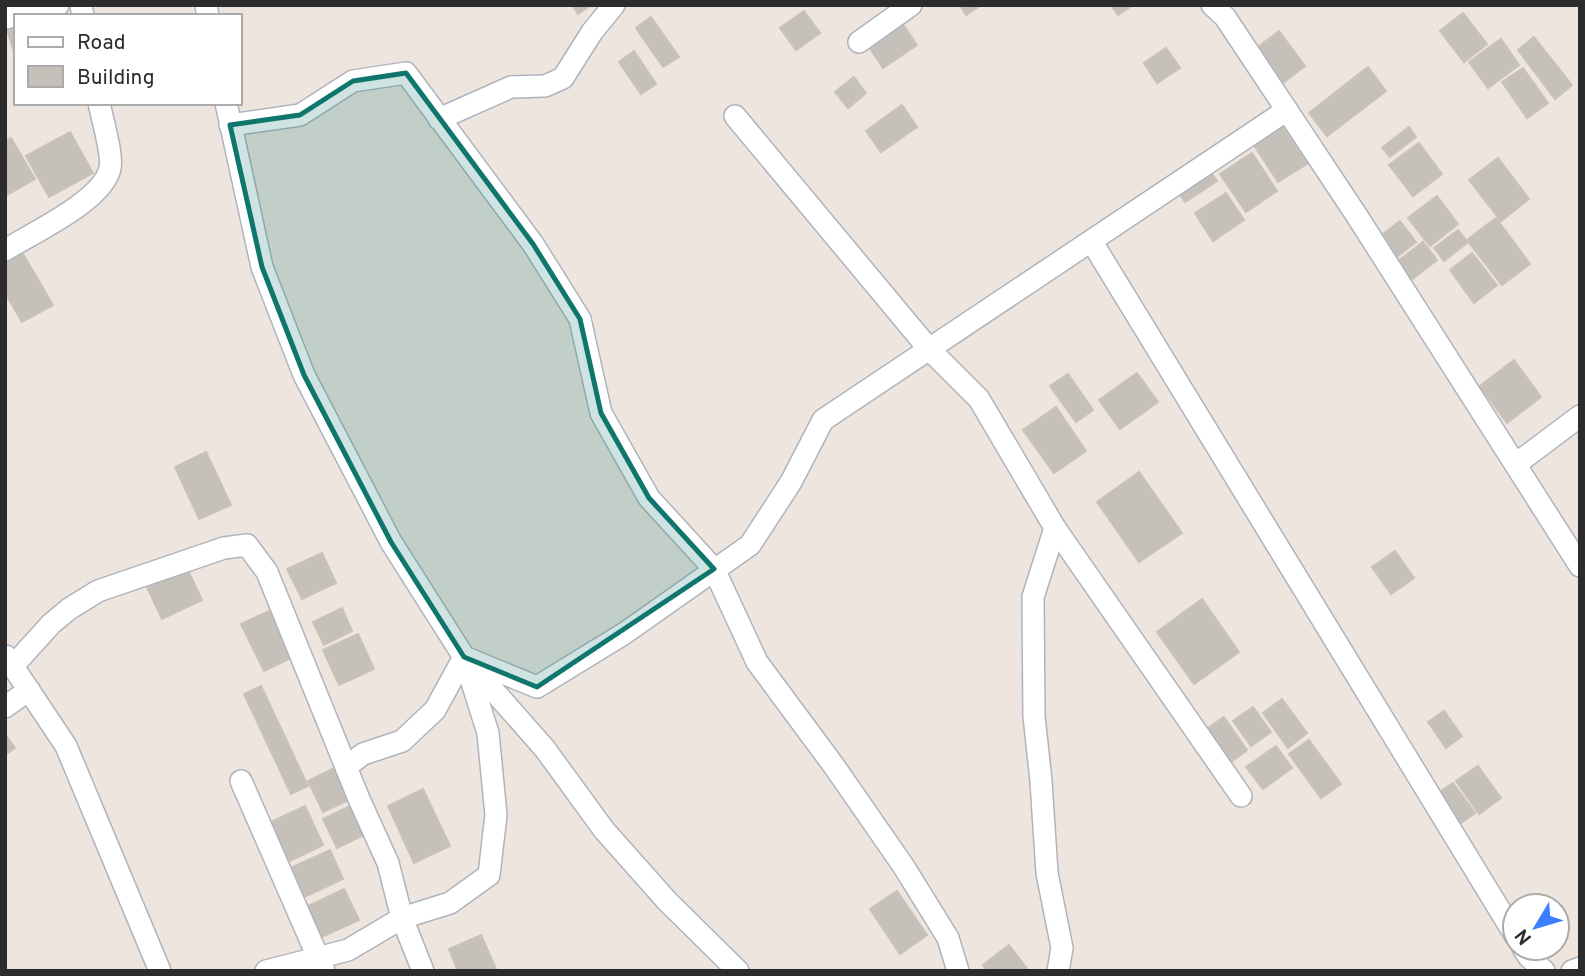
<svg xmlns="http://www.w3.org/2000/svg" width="1585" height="976" font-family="Overpass,sans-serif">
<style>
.building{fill:#c6c0ba;stroke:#cac1b8;stroke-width:2}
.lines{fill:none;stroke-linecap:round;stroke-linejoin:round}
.street-casing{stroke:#afb4bc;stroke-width:24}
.street{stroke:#fff;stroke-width:21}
.marked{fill:#0f766e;fill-opacity:0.2;stroke:#0f766e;stroke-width:5;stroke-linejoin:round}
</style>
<rect width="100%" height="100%" fill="#eee5df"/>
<g class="building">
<path d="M572,5H591L578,14Z"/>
<path d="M960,5H981L966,15Z"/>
<path d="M1111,5H1133L1118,15Z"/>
<path d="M891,7L917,45L883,68L858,30Z"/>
<path d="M804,11L820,33L796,50L780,28Z"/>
<path d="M1463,13L1487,44L1464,62L1440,31Z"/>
<path d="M651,17L679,57L663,67L636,28Z"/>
<path d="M16,27V59L7,29Z"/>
<path d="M1279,31L1305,66L1280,85L1253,51Z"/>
<path d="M1534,37L1572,85L1555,99L1518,50Z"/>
<path d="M1501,39L1519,65L1488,88L1469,62Z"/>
<path d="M1166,48L1180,68L1157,83L1144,63Z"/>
<path d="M634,51L656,84L641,94L619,62Z"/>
<path d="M1368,67L1386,91L1327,136L1309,113Z"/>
<path d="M1523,68L1548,103L1527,118L1502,82Z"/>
<path d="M854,77L866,93L848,108L835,92Z"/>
<path d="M902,105L917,127L881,152L866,131Z"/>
<path d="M1276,117L1307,164L1278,182L1248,136Z"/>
<path d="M1409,127L1416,137L1390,157L1382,148Z"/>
<path d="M70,132L93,173L49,197L26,156Z"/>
<path d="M11,138L35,179L5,196V141Z"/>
<path d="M1419,143L1442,174L1413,196L1389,165Z"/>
<path d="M1252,153L1277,191L1246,212L1220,174Z"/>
<path d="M1498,158L1529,199L1501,221L1469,180Z"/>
<path d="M1202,160L1217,181L1185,202L1171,181Z"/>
<path d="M1226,193L1244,220L1213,241L1195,213Z"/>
<path d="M1437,196L1458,224L1430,246L1408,218Z"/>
<path d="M1496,218L1530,264L1502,285L1467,240Z"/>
<path d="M1400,221L1416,242L1394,259L1378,238Z"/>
<path d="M1458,230L1468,242L1444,261L1434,248Z"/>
<path d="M1423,242L1437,260L1411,280L1397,262Z"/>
<path d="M1472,253L1497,285L1474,303L1450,270Z"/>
<path d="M23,254L53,305L22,322L5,293V264Z"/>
<path d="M1514,360L1541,397L1507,423L1480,386Z"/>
<path d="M1137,373L1158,402L1120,429L1099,400Z"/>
<path d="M1068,374L1093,410L1076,422L1050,386Z"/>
<path d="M1056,407L1086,451L1054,473L1023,430Z"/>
<path d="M206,452L231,505L199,519L175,467Z"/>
<path d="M1139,472L1182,533L1139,562L1097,502Z"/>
<path d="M1395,551L1414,578L1391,594L1372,567Z"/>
<path d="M322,553L336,583L302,599L287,569Z"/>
<path d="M186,566L202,600L162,619L146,585Z"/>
<path d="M1202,599L1239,652L1194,684L1157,632Z"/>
<path d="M342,608L352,631L324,645L313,622Z"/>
<path d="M269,611L291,658L264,671L241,624Z"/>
<path d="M358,634L374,669L339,685L323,650Z"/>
<path d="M261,686L308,786L291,794L244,694Z"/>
<path d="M1282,699L1307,733L1288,748L1263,713Z"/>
<path d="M1253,707L1271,732L1251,746L1233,721Z"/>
<path d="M1444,711L1462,736L1446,748L1428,722Z"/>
<path d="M1224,717L1247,750L1231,762L1208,728Z"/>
<path d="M5,734L15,748L5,755Z"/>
<path d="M1309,740L1341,784L1321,798L1289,754Z"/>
<path d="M1276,746L1292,768L1263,789L1246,767Z"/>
<path d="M1478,766L1501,798L1479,814L1456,781Z"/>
<path d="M334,768L349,800L323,812L308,781Z"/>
<path d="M1453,783L1475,813L1461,823L1439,792Z"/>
<path d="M423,789L450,846L414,863L388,806Z"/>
<path d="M352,805L366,834L337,848L323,819Z"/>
<path d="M305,806L323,845L290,861L271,822Z"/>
<path d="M330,850L343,879L300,899L286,870Z"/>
<path d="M344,889L359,920L317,939L302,909Z"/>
<path d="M897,891L927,935L900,954L870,909Z"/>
<path d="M481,935L497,971H458L449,949Z"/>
<path d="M1009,945L1029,971H987L983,965Z"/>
</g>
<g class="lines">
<g class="street-casing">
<g id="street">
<path d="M81,5L83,16"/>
<path d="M206,5L208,16"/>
<path d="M1212,5L1225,17L1357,216L1580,566"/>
<path d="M5,18L58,5"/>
<path d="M859,42L911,5"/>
<path d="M226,103L262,267L304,375L391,542L464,657L545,749L604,830L667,901L738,971"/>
<path d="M735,116L929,349L979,399L1055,528L1033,597L1034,716L1041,781L1047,873L1062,948L1058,971"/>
<path d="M439,119L511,87L545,86L563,78L592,32L614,5"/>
<path d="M230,125L300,115L353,81L406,73L533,244L580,319L601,413L649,498L714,569L757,662L834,766L904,867L948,938L958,971"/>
<path d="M1092,242L1515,935"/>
<path d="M5,250C33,233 104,200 110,168C113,155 102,118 99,103"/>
<path d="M1516,464L1580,416"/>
<path d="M1055,528L1241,796"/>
<path d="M6,656L66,746L160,971"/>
<path d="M13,666L51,624L69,609L98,591L224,548L247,545L267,572L359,799L388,863L402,918L423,971"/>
<path d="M5,707L29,690"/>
<path d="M346,767L363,754L402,741L435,710L464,657"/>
<path d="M241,781L324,971"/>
<path d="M1523,948L1529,957L1544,971"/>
<path d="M266,971L348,950L402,918L450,903L489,875L496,815L488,733L464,657L537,687L625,633L750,545L791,482L823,420L1287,110"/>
<path d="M1572,971L1580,968"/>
</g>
</g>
<use href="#street" class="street"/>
</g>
<path class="marked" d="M406,73L533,244L580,319L601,413L649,498L714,569L537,687L464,657L391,542L304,375L262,267L230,125L300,115L353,81Z"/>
<rect width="1585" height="976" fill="none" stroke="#2c2c2c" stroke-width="14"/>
<rect x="14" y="14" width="228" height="91" fill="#ffffff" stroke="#ababab" stroke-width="2"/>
<rect x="28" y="37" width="35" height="10" fill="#ffffff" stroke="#ababab" stroke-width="2"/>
<text x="77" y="49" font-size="21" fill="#2c2c2c">Road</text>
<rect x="28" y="66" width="35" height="21" fill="#c6c0ba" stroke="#ababab" stroke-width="2"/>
<text x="77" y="84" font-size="21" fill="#2c2c2c">Building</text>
<g transform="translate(1536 927) rotate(232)"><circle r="33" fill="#ffffff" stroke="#ababab" stroke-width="2"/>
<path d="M0-5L12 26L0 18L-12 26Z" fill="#3b7efe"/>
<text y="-10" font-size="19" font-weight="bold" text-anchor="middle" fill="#2c2c2c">N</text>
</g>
</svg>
